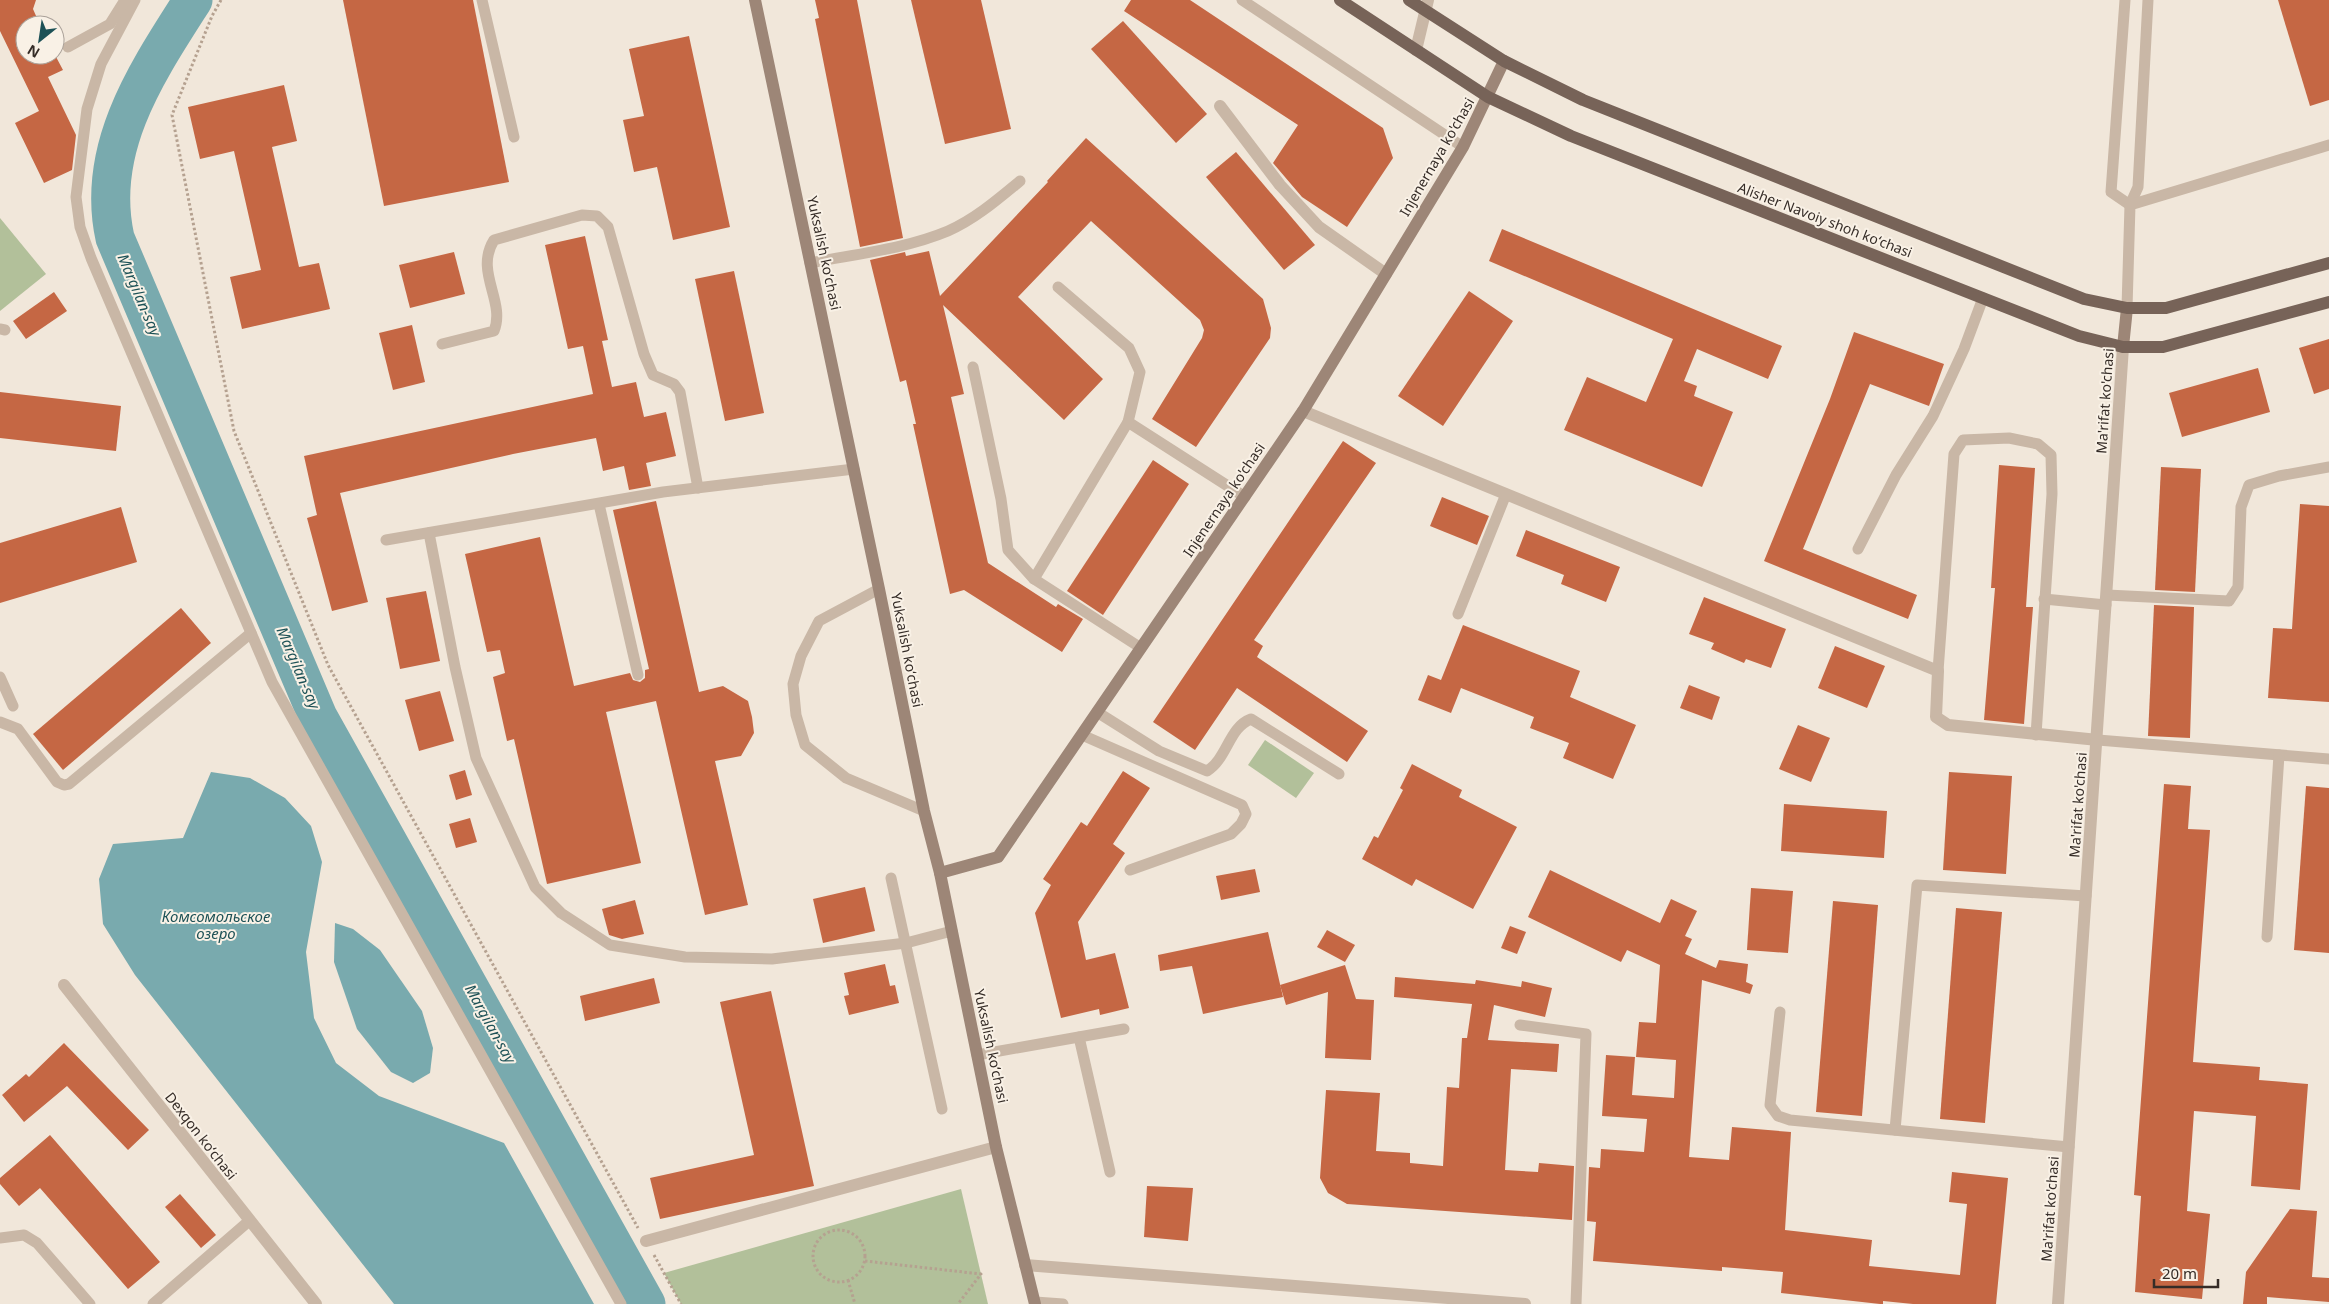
<svg xmlns="http://www.w3.org/2000/svg" width="2329" height="1304" font-family="'Noto Sans',sans-serif">
<style>
.green{fill:#b2c09a}
.water{fill:#79aaae}
.lines{fill:none;stroke-linecap:round;stroke-linejoin:round}
.river{stroke:#79aaae;stroke-width:39}
.building{fill:#c56744}
.path{stroke:#b5a190;stroke-width:3;stroke-dasharray:2.5 2.5;stroke-linecap:butt}
.lane{stroke:#c9b7a6;stroke-width:11}
.street{stroke:#c9b7a6;stroke-width:12}
.secondary{stroke:#9d8677;stroke-width:12}
.primary{stroke:#776358;stroke-width:12}
.labels{text-anchor:middle;stroke-width:4;stroke-linejoin:round;paint-order:stroke}
.street-label{font-size:14px;fill:#352c27;stroke:#f9f1e6}
.water-label{font-size:15px;font-style:italic;fill:#1d5156;stroke:#f9f1e6}
</style>
<rect width="100%" height="100%" fill="#f1e7da"/>
<g class="green">
<path d="M0,218L46,274L0,311Z"/>
<path d="M1265,740L1314,773L1296,798L1248,765Z"/>
<path d="M961,1189L988,1304H681L664,1273Z"/>
</g>
<g class="water">
<path d="M211,772L250,778L285,798L311,826L322,862L306,952L314,1018L336,1063L379,1096L504,1143L594,1304H394L135,975L103,924L99,879L113,844L183,838Z"/>
<path d="M335,923L353,929L380,950L422,1011L433,1048L430,1073L413,1083L391,1072L357,1029L334,962Z"/>
</g>
<g class="lines">
<path class="river" d="M193,0C147,72 95,148 115,238L318,717L646,1304"/>
</g>
<g class="building">
<path d="M0,0H36L33,9L40,25H25V55H55L63,70L48,77L76,135L72,170L44,183L15,123L39,111L0,31Z"/>
<path d="M343,0H473L509,182L384,206Z"/>
<path d="M815,0H857L903,238L860,247L815,19L819,18Z"/>
<path d="M911,0H981L1011,129L945,144Z"/>
<path d="M1131,0H1190L1383,128L1393,158L1347,227L1302,197L1273,163L1298,125L1124,11Z"/>
<path d="M2278,0H2329V100L2310,106Z"/>
<path d="M1123,21L1207,114L1176,143L1091,49Z"/>
<path d="M689,36L730,227L673,240L657,167L634,172L623,120L644,116L629,49Z"/>
<path d="M284,85L297,141L272,147L299,267L319,263L330,309L242,329L230,277L261,270L234,151L200,159L188,107Z"/>
<path d="M1086,138L1263,299L1271,328L1270,338L1196,447L1152,419L1202,338L1204,330L1200,320L1091,221L1018,297L1103,379L1064,420L943,305L964,394L951,397L988,563L1056,607L1058,604L1083,619L1062,652L964,590L950,594L913,424H916L906,380L900,382L870,260L905,252L906,256L929,251L940,296L1048,182L1047,181Z"/>
<path d="M1236,152L1315,245L1284,270L1206,177Z"/>
<path d="M1502,229L1782,346L1768,379L1697,349L1684,381L1697,386L1694,396L1733,412L1702,487L1564,430L1587,377L1646,402L1673,339L1489,261Z"/>
<path d="M585,236L608,340L602,341L612,387L636,382L644,417L666,412L676,456L646,463L651,486L629,490L624,466L603,471L596,438L513,454L340,493L368,602L332,611L307,518L317,515L304,456L593,394L583,346L568,349L545,245Z"/>
<path d="M454,252L465,294L410,308L399,265Z"/>
<path d="M734,271L764,413L725,421L695,279Z"/>
<path d="M1469,291L1513,321L1443,426L1398,396Z"/>
<path d="M54,292L67,311L26,339L13,321Z"/>
<path d="M412,325L425,382L393,390L379,333Z"/>
<path d="M1854,332L1944,364L1929,406L1870,384L1803,549L1917,595L1908,619L1764,561L1830,399Z"/>
<path d="M2329,339V389L2314,394L2299,348Z"/>
<path d="M2258,368L2270,412L2182,437L2169,393Z"/>
<path d="M0,392L121,406L116,451L0,438Z"/>
<path d="M1343,441L1376,463L1254,640L1263,646L1257,657L1368,731L1347,762L1237,688L1195,750L1153,722Z"/>
<path d="M1153,460L1189,484L1103,615L1067,591Z"/>
<path d="M1999,465L2035,468L2026,607H2033L2024,724L1984,720L1995,588H1991Z"/>
<path d="M2161,467L2201,469L2195,592L2155,590Z"/>
<path d="M1442,497L1489,516L1477,545L1430,526Z"/>
<path d="M656,501L699,692L723,686L748,701L752,717L754,733L741,756L715,761L748,905L705,915L656,701L606,712L641,863L547,884L514,739L507,741L493,677L505,673L500,650L487,652L465,554L540,537L574,686L630,673L633,680L640,682L645,678V670L649,669L613,510Z"/>
<path d="M2300,504L2329,506V702L2268,698L2273,628L2292,629Z"/>
<path d="M121,507L137,562L0,603V543Z"/>
<path d="M1526,530L1620,567L1606,602L1561,584L1564,575L1516,556Z"/>
<path d="M426,591L440,661L400,669L386,598Z"/>
<path d="M1704,597L1786,629L1771,668L1746,659L1744,663L1711,649L1714,643L1689,634Z"/>
<path d="M2154,605L2194,607L2190,738L2148,736Z"/>
<path d="M181,608L211,643L63,770L33,734Z"/>
<path d="M1463,625L1580,671L1570,697L1636,725L1613,779L1563,758L1569,743L1530,728L1534,717L1461,688L1451,713L1418,700L1428,675L1441,680Z"/>
<path d="M1835,646L1885,666L1867,708L1818,688Z"/>
<path d="M1689,685L1720,697L1712,720L1680,708Z"/>
<path d="M440,691L454,741L419,751L405,700Z"/>
<path d="M1798,725L1830,738L1811,782L1779,769Z"/>
<path d="M1412,764L1462,790L1459,797L1517,827L1473,909L1416,879L1412,886L1362,859L1374,836L1378,838L1403,790L1400,788Z"/>
<path d="M465,770L472,795L456,800L449,775Z"/>
<path d="M1123,771L1150,788L1113,844L1125,853L1078,922L1086,960L1115,953L1129,1008L1100,1015L1099,1009L1061,1018L1035,913L1051,885L1043,879L1081,822L1087,826Z"/>
<path d="M1949,772L2012,776L2006,874L1943,870Z"/>
<path d="M2164,784L2191,786L2188,829L2210,830L2193,1062L2260,1067L2259,1080L2308,1084L2300,1190L2251,1186L2256,1116L2194,1111L2187,1211L2210,1214L2202,1299L2135,1292L2141,1196L2134,1195Z"/>
<path d="M2306,786L2329,788V953L2294,950Z"/>
<path d="M1784,804L1887,811L1884,858L1781,851Z"/>
<path d="M470,818L477,842L456,848L449,824Z"/>
<path d="M1255,869L1260,892L1221,900L1216,876Z"/>
<path d="M1550,870L1660,923L1671,899L1697,911L1685,936L1692,939L1685,954L1716,968L1719,960L1748,964L1746,982L1753,985L1750,994L1702,980L1689,1157L1729,1160L1732,1127L1791,1132L1785,1230L1872,1240L1869,1266L1960,1275L1967,1204L1949,1202L1952,1172L2008,1178L1996,1304H1913L1883,1301V1304H1880L1781,1293L1783,1272L1722,1267V1271L1593,1261L1596,1222L1587,1221L1589,1167L1600,1168L1601,1149L1644,1152L1647,1119L1602,1116L1606,1055L1635,1057L1632,1095L1674,1098L1676,1060L1636,1057L1639,1022L1656,1023L1660,965L1627,950L1621,962L1528,917Z"/>
<path d="M865,887L875,931L823,943L813,899Z"/>
<path d="M1751,888L1793,891L1788,953L1747,950Z"/>
<path d="M635,900L644,934L622,939L609,935L602,909Z"/>
<path d="M1833,901L1878,905L1862,1116L1816,1112Z"/>
<path d="M1956,908L2002,912L1985,1123L1940,1119Z"/>
<path d="M1510,926L1526,932L1517,954L1501,948Z"/>
<path d="M1327,930L1355,945L1345,962L1317,947Z"/>
<path d="M1268,932L1283,997L1203,1014L1192,966L1160,971L1158,955Z"/>
<path d="M885,964L890,986L895,985L899,1003L849,1015L844,996L849,995L844,973Z"/>
<path d="M1345,965L1356,999L1374,1000L1371,1060L1325,1058L1328,992L1286,1005L1280,985Z"/>
<path d="M1395,977L1475,984L1476,980L1521,987L1522,981L1552,988L1545,1017L1494,1005L1488,1040L1559,1044L1557,1072L1511,1069L1505,1170L1538,1172L1539,1163L1574,1166L1572,1220L1347,1204L1328,1193L1320,1178L1326,1090L1380,1093L1376,1151L1410,1153V1163L1443,1166L1447,1087L1459,1088L1462,1038H1467L1472,1004L1394,997Z"/>
<path d="M654,978L660,1003L585,1021L580,996Z"/>
<path d="M771,991L814,1186L660,1219L650,1178L754,1155L720,1002Z"/>
<path d="M64,1043L149,1130L128,1150L67,1086L24,1122L2,1095L26,1074L29,1077Z"/>
<path d="M50,1135L160,1262L128,1289L40,1188L19,1206L0,1184V1178Z"/>
<path d="M1147,1186L1193,1188L1188,1241L1144,1237Z"/>
<path d="M180,1194L216,1235L201,1248L165,1207Z"/>
<path d="M2290,1209L2317,1211L2312,1277L2329,1278V1302L2267,1297V1304H2243L2246,1272Z"/>
</g>
<g class="lines">
<g class="path">
<path d="M221,0L212,16L172,115L234,431L328,665L638,1228"/>
<circle cx="839" cy="1256" r="26"/>
<path d="M654,1255L681,1304"/>
<path d="M865,1261L981,1274L958,1304"/>
<path d="M848,1280L855,1304"/>
</g>
<g class="lane">
<path d="M135,0L101,64L87,109L76,197L80,227L91,258L272,682L621,1304"/>
<path d="M482,0L514,137"/>
<path d="M1242,0L1463,147"/>
<path d="M2125,0L2111,192L2130,205L2138,187L2148,0"/>
<path d="M68,47L110,24L125,0"/>
<path d="M810,263C856,254 905,249 948,231C975,219 997,200 1020,181"/>
<path d="M2127,308L2130,205L2329,145"/>
<path d="M0,329L5,330"/>
<path d="M442,344L494,331C506,301 474,272 494,240L582,215L597,216L608,227L644,354L653,375L674,384L680,392L698,488"/>
<path d="M973,367L1001,499L1008,550L1034,579L1141,648"/>
<path d="M1128,422L1245,497"/>
<path d="M599,504L638,675"/>
<path d="M429,533L455,667L476,758L535,887L561,913L610,945L685,957L772,959L906,943L952,931"/>
<path d="M386,540L663,492L854,469"/>
<path d="M1858,549L1896,475L1933,416L1964,349L1983,298"/>
<path d="M1034,579L1128,422L1140,372L1129,348L1058,287"/>
<path d="M879,589L819,621L801,656L793,684L796,715L805,745L846,778L924,811"/>
<path d="M2107,595L2229,601L2238,587L2241,507L2249,485L2279,476L2329,467"/>
<path d="M2044,599L2106,605"/>
<path d="M1458,614L1506,494"/>
<path d="M1938,671L1954,454L1963,440L2009,438L2038,444L2051,455L2052,494L2036,735"/>
<path d="M0,677L13,706"/>
<path d="M1097,712L1159,751L1207,771C1227,759 1229,727 1251,719L1339,774"/>
<path d="M0,722L18,729L57,782L64,785L69,784L251,633"/>
<path d="M1082,735L1242,805L1246,814L1241,824L1231,834L1130,870"/>
<path d="M2098,740L2329,759"/>
<path d="M891,878L942,1109"/>
<path d="M2267,937L2279,755"/>
<path d="M1780,1012L1770,1105L1778,1116L1790,1120L2069,1147"/>
<path d="M1520,1025L1586,1034L1576,1304"/>
<path d="M1079,1037L1110,1172"/>
<path d="M977,1055L1124,1029"/>
<path d="M1895,1130L1917,885L2086,896"/>
<path d="M0,1238L24,1235L37,1243L90,1304"/>
<path d="M1035,1302L1063,1304"/>
<path d="M153,1304L249,1221"/>
</g>
<g class="street">
<path d="M1416,50L1428,0"/>
<path d="M1220,106L1280,185L1319,227L1386,274"/>
<path d="M1303,411L1938,671L1936,717L1948,725L2098,740"/>
<path d="M64,985L316,1304"/>
<path d="M646,1241L996,1147"/>
<path d="M1025,1265L1525,1304"/>
<path d="M2058,1304L2123,347"/>
</g>
<g class="secondary">
<path d="M755,0L879,589L924,811L940,873L996,1147L1035,1304"/>
<path d="M2123,347L2127,308"/>
<path d="M940,873L998,857L1303,411L1463,147L1504,61"/>
</g>
<g class="primary">
<path d="M1340,0L1488,97L1571,136L2079,336L2123,347H2163L2329,302"/>
<path d="M1409,0L1504,61L1583,100L2084,299L2127,308H2166L2329,263"/>
</g>
</g>
<g class="labels">
<g class="street-label">
<text transform="translate(1437 157) rotate(-60)" y="5">Injenernaya ko'chasi</text>
<text transform="translate(1825 220) rotate(21)" y="5">Alisher Navoiy shoh koʻchasi</text>
<text transform="translate(824 253) rotate(78)" y="5">Yuksalish koʻchasi</text>
<text transform="translate(2105 401) rotate(-86)" y="5">Ma'rifat ko'chasi</text>
<text transform="translate(1224 500) rotate(-56)" y="5">Injenernaya ko'chasi</text>
<text transform="translate(907 650) rotate(79)" y="5">Yuksalish koʻchasi</text>
<text transform="translate(2078 805) rotate(-86)" y="5">Ma'rifat ko'chasi</text>
<text transform="translate(991 1046) rotate(78)" y="5">Yuksalish koʻchasi</text>
<text transform="translate(201 1136) rotate(52)" y="5">Dexqon koʻchasi</text>
<text transform="translate(2050 1209) rotate(-86)" y="5">Ma'rifat ko'chasi</text>
</g>
<g class="water-label">
<text transform="translate(139 295) rotate(67)" y="5">Margilan-say</text>
<text transform="translate(298 668) rotate(67)" y="5">Margilan-say</text>
<text x="216" y="922">Комсомольское<tspan x="216" dy="17">озеро</tspan></text>
<text transform="translate(490 1024) rotate(61)" y="5">Margilan-say</text>
</g>
</g>
<g transform="translate(40 40) rotate(210)"><circle r="24" fill="#f9f1e6" stroke="#aba29a"/>
<path d="M0-4L9 19L0 12L-9 19Z" fill="#1d5156"/>
<text y="-8" font-size="14" font-weight="bold" text-anchor="middle" fill="#352c27">N</text>
</g>
<path d="M2154 1279v8h64v-8" fill="none" stroke="#352c27" stroke-width="2.5"/>
<text x="2162" y="1279" font-size="15" fill="#352c27" stroke="#f9f1e6" stroke-width="4" paint-order="stroke">20 m</text>
</svg>
